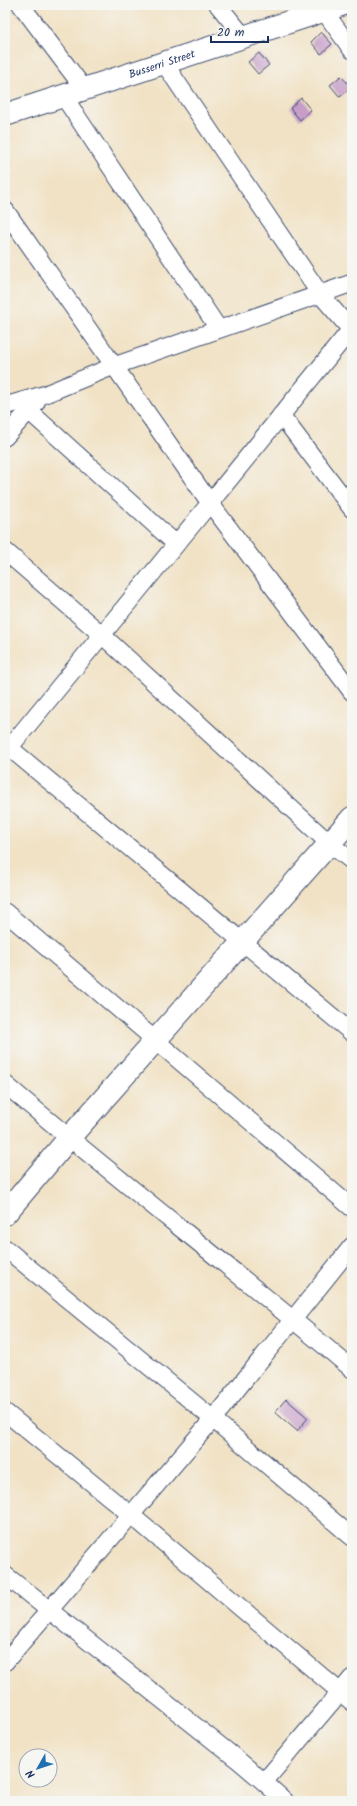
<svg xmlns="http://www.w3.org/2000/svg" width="357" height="1806" font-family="Kalam,sans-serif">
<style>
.building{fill:#c69dc8}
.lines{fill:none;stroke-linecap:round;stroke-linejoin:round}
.minor-casing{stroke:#3b4a6d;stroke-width:19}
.tertiary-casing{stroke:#3b4a6d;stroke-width:24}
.secondary-casing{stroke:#3b4a6d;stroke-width:24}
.minor{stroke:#fff;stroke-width:17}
.tertiary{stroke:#fff;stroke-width:22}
.secondary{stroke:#fff;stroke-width:22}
.labels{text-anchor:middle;stroke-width:3.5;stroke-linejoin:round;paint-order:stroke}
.street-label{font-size:11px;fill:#1b2f5e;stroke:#f6f6f2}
</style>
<rect width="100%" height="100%" fill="#f6f6f2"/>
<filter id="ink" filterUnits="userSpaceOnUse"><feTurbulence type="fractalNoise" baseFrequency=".025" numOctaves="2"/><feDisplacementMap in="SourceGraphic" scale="8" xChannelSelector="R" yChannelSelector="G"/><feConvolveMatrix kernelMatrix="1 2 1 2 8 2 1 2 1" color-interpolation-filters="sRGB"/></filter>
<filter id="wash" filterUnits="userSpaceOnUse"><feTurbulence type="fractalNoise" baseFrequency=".012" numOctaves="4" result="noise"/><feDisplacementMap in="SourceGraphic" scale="16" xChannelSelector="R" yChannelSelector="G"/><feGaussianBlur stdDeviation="0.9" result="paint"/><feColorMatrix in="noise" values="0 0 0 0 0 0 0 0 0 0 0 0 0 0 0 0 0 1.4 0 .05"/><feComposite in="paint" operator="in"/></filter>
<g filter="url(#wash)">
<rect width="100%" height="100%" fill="#f1e2c5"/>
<g id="blocks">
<g class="building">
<path d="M321,32L332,44L321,54L311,42Z"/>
<path d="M259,53L269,65L258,74L248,62Z"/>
<path d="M341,76L351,87L340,97L330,85Z"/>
<path d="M301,98L311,110L300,120L290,108Z"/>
<path d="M286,1399L308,1418L297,1431L275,1412Z"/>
</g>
</g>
</g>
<g filter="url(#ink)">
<use href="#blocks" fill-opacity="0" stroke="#3b4a6d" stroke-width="1"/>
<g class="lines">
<g class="minor-casing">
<g id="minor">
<path d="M21,5L85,90"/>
<path d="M218,5L244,37"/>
<path d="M324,11L352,50"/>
<path d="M164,63L320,294L352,331"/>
<path d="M64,97L218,328"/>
<path d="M5,210L210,503L5,753"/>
<path d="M352,328L210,503L352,692"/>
<path d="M5,406L43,395L114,366L352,283"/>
<path d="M29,411L176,544"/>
<path d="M281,415L352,509"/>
<path d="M5,437L36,403"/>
<path d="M5,551L102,635L330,844L352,861"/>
<path d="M5,744L352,1033"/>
<path d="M5,912L352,1208"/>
<path d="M5,1084C119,1181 238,1272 352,1369"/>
<path d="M5,1248L213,1419L352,1537"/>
<path d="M5,1412L131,1515L352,1702"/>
<path d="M5,1575L238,1760L264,1782L352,1678"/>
<path d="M5,1662L213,1419L352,1246"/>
<path d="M264,1782L285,1801"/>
</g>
</g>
<g class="tertiary-casing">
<path id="tertiary" d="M5,1214L69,1138L352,818"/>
</g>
<g class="secondary-casing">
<g id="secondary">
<path id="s1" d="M5,115L341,5"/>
</g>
</g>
<use href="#minor" class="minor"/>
<use href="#tertiary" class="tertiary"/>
<use href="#secondary" class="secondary"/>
</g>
</g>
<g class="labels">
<g class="street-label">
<text dy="4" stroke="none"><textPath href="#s1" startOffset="165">Busserri Street</textPath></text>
</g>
</g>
<rect width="357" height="1806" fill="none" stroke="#f6f6f2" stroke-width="20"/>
<g transform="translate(38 1768) rotate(231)"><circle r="19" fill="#f6f6f2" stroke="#9ea6b7"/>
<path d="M0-3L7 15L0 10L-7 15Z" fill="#1f6fb2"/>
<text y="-6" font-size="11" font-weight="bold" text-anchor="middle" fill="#1b2f5e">N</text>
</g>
<path d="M211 36v6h57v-6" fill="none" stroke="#1b2f5e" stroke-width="2"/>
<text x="217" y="36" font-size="12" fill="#1b2f5e" stroke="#f6f6f2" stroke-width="3" paint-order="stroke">20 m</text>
</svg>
